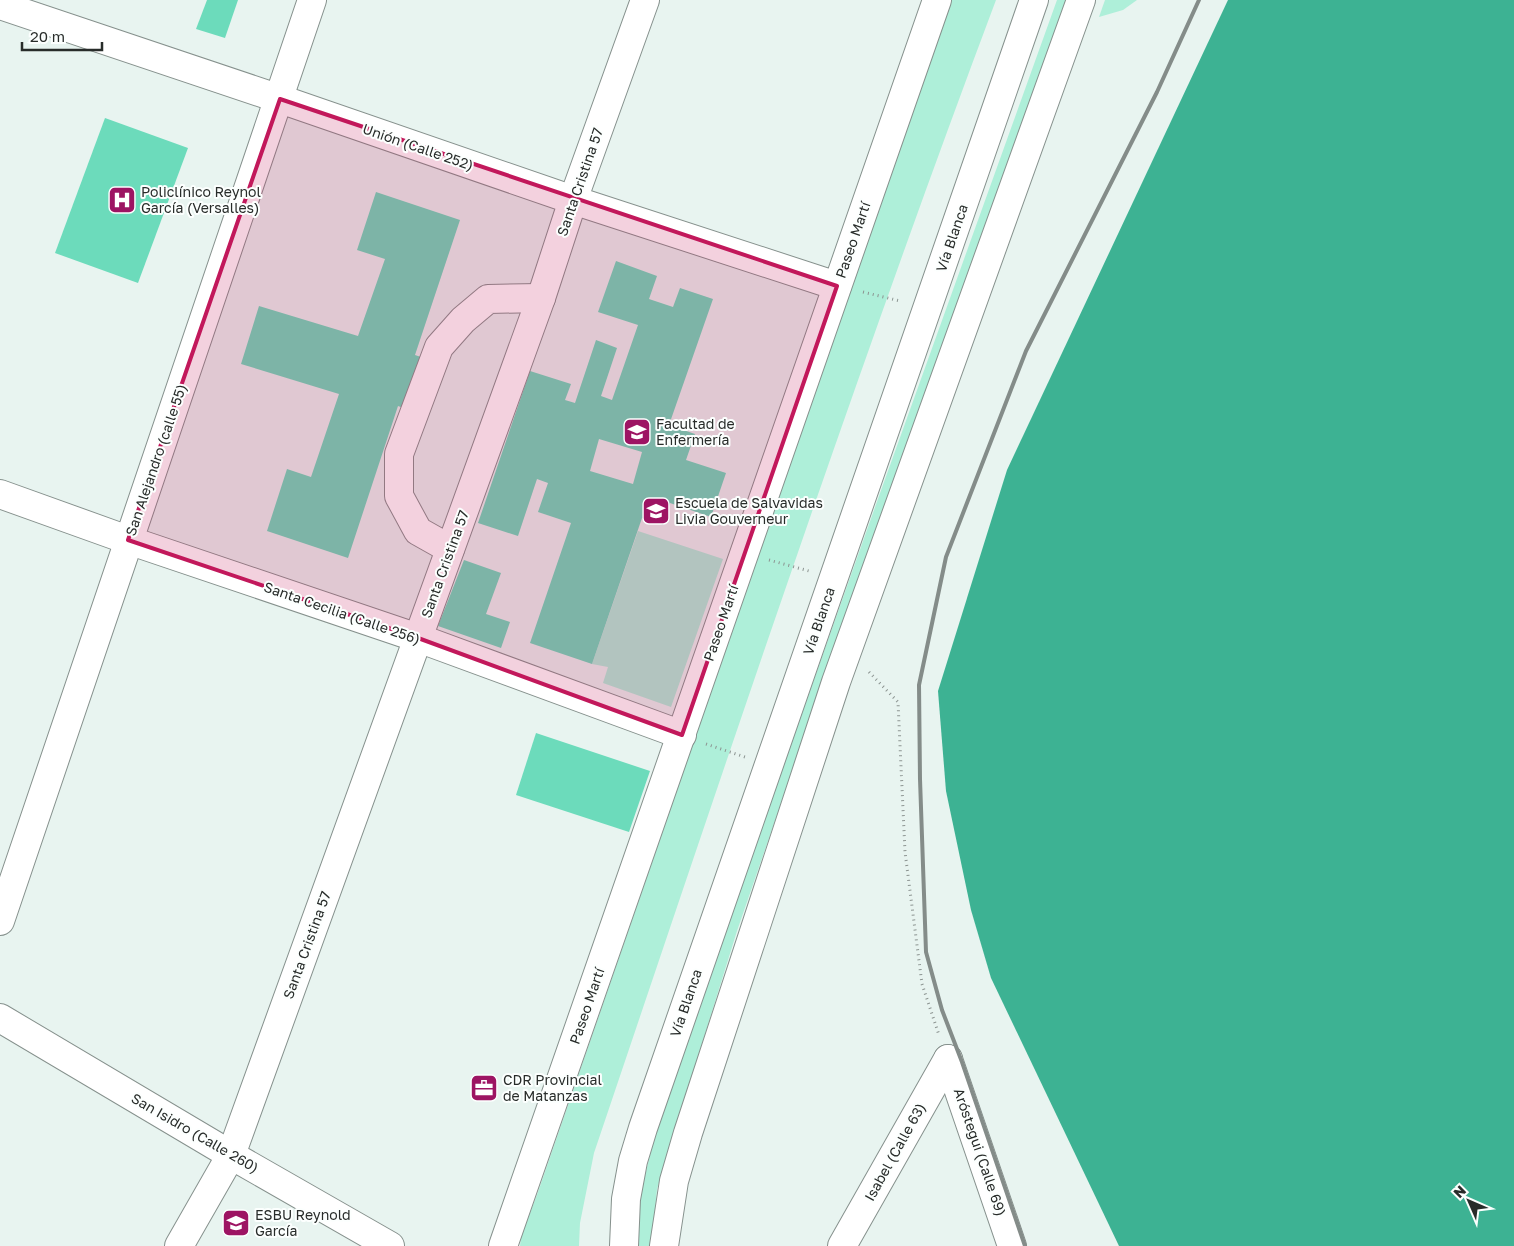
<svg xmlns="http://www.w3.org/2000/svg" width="1514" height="1246" font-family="'Golos Text',sans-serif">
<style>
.green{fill:#aeefd9}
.water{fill:#3db293}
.building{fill:#6cdbbb;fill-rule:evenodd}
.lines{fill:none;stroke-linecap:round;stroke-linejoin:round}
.minor-casing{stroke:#86918d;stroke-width:30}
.major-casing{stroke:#86918d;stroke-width:30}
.highway-casing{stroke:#86918d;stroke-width:30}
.path{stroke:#8c9491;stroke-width:3;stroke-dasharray:1 4;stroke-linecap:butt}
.minor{stroke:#fff;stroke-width:28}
.major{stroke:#fff;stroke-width:28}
.highway{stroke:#fff;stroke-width:28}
.rail{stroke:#848c89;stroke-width:4}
.marked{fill:#c2185b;fill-opacity:0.2;stroke:#c2185b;stroke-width:4;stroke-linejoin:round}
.labels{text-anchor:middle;stroke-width:4;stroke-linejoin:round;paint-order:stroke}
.street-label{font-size:14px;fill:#282c2a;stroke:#fcfffe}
.poi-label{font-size:14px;fill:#282c2a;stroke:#fcfffe;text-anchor:start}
</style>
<rect width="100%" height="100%" fill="#e8f4f0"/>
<g class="green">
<path d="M950,0H996C853,381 724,768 594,1153L580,1223L579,1246H520L521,1237L538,1192Z"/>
<path d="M1057,0H1067L871,542L737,931L657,1189L652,1246H637L641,1192L660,1114L879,496Z"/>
<path d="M1105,0H1137L1123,10L1099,17Z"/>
<path d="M638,531L723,559L671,707L603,683L608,667L592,664Z"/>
</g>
<path class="water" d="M1228,0H1514V1246H1119L991,978L971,910L946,791L938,691L1007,470Z"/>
<g class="building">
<path d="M207,0H238L225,38L196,29Z"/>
<path d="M105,118L188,148L138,283L55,253Z"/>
<path d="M376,192L460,220L415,355L424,358L406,409L398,406L348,558L267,531L287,469L311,477L339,394L241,364L259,306L358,336L385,259L357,250Z"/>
<path d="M616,261L657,276L649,299L673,307L680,288L713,299L669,425L695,434L686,460L726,473L711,517L670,503L663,525L642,518L592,664L530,643L571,523L538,512L548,483L537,479L518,536L478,523L530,371L571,384L565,400L575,403L596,340L617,348L601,396L612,400L638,325L598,312ZM599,439L642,452L633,484L590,471Z"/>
<path d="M464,560L501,573L486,614L510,622L501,648L438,626Z"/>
<path d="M536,733L650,771L629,832L516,795Z"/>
</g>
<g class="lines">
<g class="minor-casing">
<g id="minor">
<path d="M0,5L280,99L573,200L837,286"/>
<path d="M0,494L128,540L418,638L682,735"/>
<path d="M450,549L418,531L399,496V454L439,347L463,320L488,299L541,298"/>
<path d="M0,921L312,0"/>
<path d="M0,1018L231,1155L390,1246"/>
<path d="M948,1059L1012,1246"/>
<path d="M179,1246L231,1155L541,298L573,200L645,0"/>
<path d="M842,1246L948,1059"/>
</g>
</g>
<g class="major-casing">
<g id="major">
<path d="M503,1246L937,0"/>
<path d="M664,1246L674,1181L688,1133L836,682L1081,0"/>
</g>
</g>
<g class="highway-casing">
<path id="highway" d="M624,1246L626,1199L633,1161L643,1128L1034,0"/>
</g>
<g class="path">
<path d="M863,292L900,301"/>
<path d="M769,560L809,571"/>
<path d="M869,672L898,702L905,852L922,984L939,1035"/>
<path d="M706,744L745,757"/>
</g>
<use href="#minor" class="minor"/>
<use href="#major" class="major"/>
<use href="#highway" class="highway"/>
<path class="rail" d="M1025,1246L962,1062L942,1010L926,952L920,779L919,685L946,557L1026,351L1157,92L1199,0"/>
</g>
<path class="marked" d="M280,99L837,286L682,735L418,638L128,540Z"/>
<defs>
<g id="hospital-square" transform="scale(1.4375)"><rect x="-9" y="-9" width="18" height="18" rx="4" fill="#9d1463" stroke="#fcfffe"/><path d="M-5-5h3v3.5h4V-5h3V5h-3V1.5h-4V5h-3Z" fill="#fff"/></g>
<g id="university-square" transform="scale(1.4375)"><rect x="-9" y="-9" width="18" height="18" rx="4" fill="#9d1463" stroke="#fcfffe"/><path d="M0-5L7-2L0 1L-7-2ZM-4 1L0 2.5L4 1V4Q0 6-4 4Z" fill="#fff"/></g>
<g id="school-square" transform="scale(1.4375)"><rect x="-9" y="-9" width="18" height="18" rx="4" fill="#9d1463" stroke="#fcfffe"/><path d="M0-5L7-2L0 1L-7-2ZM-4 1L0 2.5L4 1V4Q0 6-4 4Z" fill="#fff"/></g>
<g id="office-square" transform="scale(1.4375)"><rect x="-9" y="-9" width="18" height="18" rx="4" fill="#9d1463" stroke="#fcfffe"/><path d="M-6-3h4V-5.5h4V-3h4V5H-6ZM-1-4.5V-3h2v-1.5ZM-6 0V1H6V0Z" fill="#fff"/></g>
</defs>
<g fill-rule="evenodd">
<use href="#hospital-square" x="122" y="200"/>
<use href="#university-square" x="637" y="432"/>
<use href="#school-square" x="656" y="511"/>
<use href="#office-square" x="484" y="1088"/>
<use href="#school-square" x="236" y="1223"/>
</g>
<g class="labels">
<g class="street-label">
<text transform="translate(418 147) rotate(19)" y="5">Unión (Calle 252)</text>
<text transform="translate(580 182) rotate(-71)" y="5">Santa Cristina 57</text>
<text transform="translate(952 238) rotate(-71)" y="5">Vía Blanca</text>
<text transform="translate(853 240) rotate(-71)" y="5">Paseo Martí</text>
<text transform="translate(156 460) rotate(-71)" y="5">San Alejandro (calle 55)</text>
<text transform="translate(445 564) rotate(-70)" y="5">Santa Cristina 57</text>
<text transform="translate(342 613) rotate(19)" y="5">Santa Cecilia (Calle 256)</text>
<text transform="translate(819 621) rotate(-71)" y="5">Vía Blanca</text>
<text transform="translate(721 623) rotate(-71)" y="5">Paseo Martí</text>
<text transform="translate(307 945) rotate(-70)" y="5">Santa Cristina 57</text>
<text transform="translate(686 1003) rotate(-71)" y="5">Vía Blanca</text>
<text transform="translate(587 1006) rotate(-71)" y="5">Paseo Martí</text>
<text transform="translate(195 1133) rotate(30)" y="5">San Isidro (Calle 260)</text>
<text transform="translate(895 1152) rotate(-61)" y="5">Isabel (Calle 63)</text>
<text transform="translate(980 1152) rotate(71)" y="5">Aróstegui (Calle 69)</text>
</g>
<g class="poi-label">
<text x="141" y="197">Policlínico Reynol<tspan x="141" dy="16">García (Versalles)</tspan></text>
<text x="656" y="429">Facultad de<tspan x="656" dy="16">Enfermería</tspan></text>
<text x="675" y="508">Escuela de Salvavidas<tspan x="675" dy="16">Livia Gouverneur</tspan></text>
<text x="503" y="1085">CDR Provincial<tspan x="503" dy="16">de Matanzas</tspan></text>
<text x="255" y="1220">ESBU Reynold<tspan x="255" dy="16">García</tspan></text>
</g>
</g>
<g transform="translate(1469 1201) rotate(315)" stroke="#fcfffe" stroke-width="4" paint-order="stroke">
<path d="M0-4L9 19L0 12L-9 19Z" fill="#282c2a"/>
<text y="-8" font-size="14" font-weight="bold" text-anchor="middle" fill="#282c2a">N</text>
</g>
<path d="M22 42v8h80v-8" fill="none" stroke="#282c2a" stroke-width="2.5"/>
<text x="30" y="42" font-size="15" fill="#282c2a" stroke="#fcfffe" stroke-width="4" paint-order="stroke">20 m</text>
</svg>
